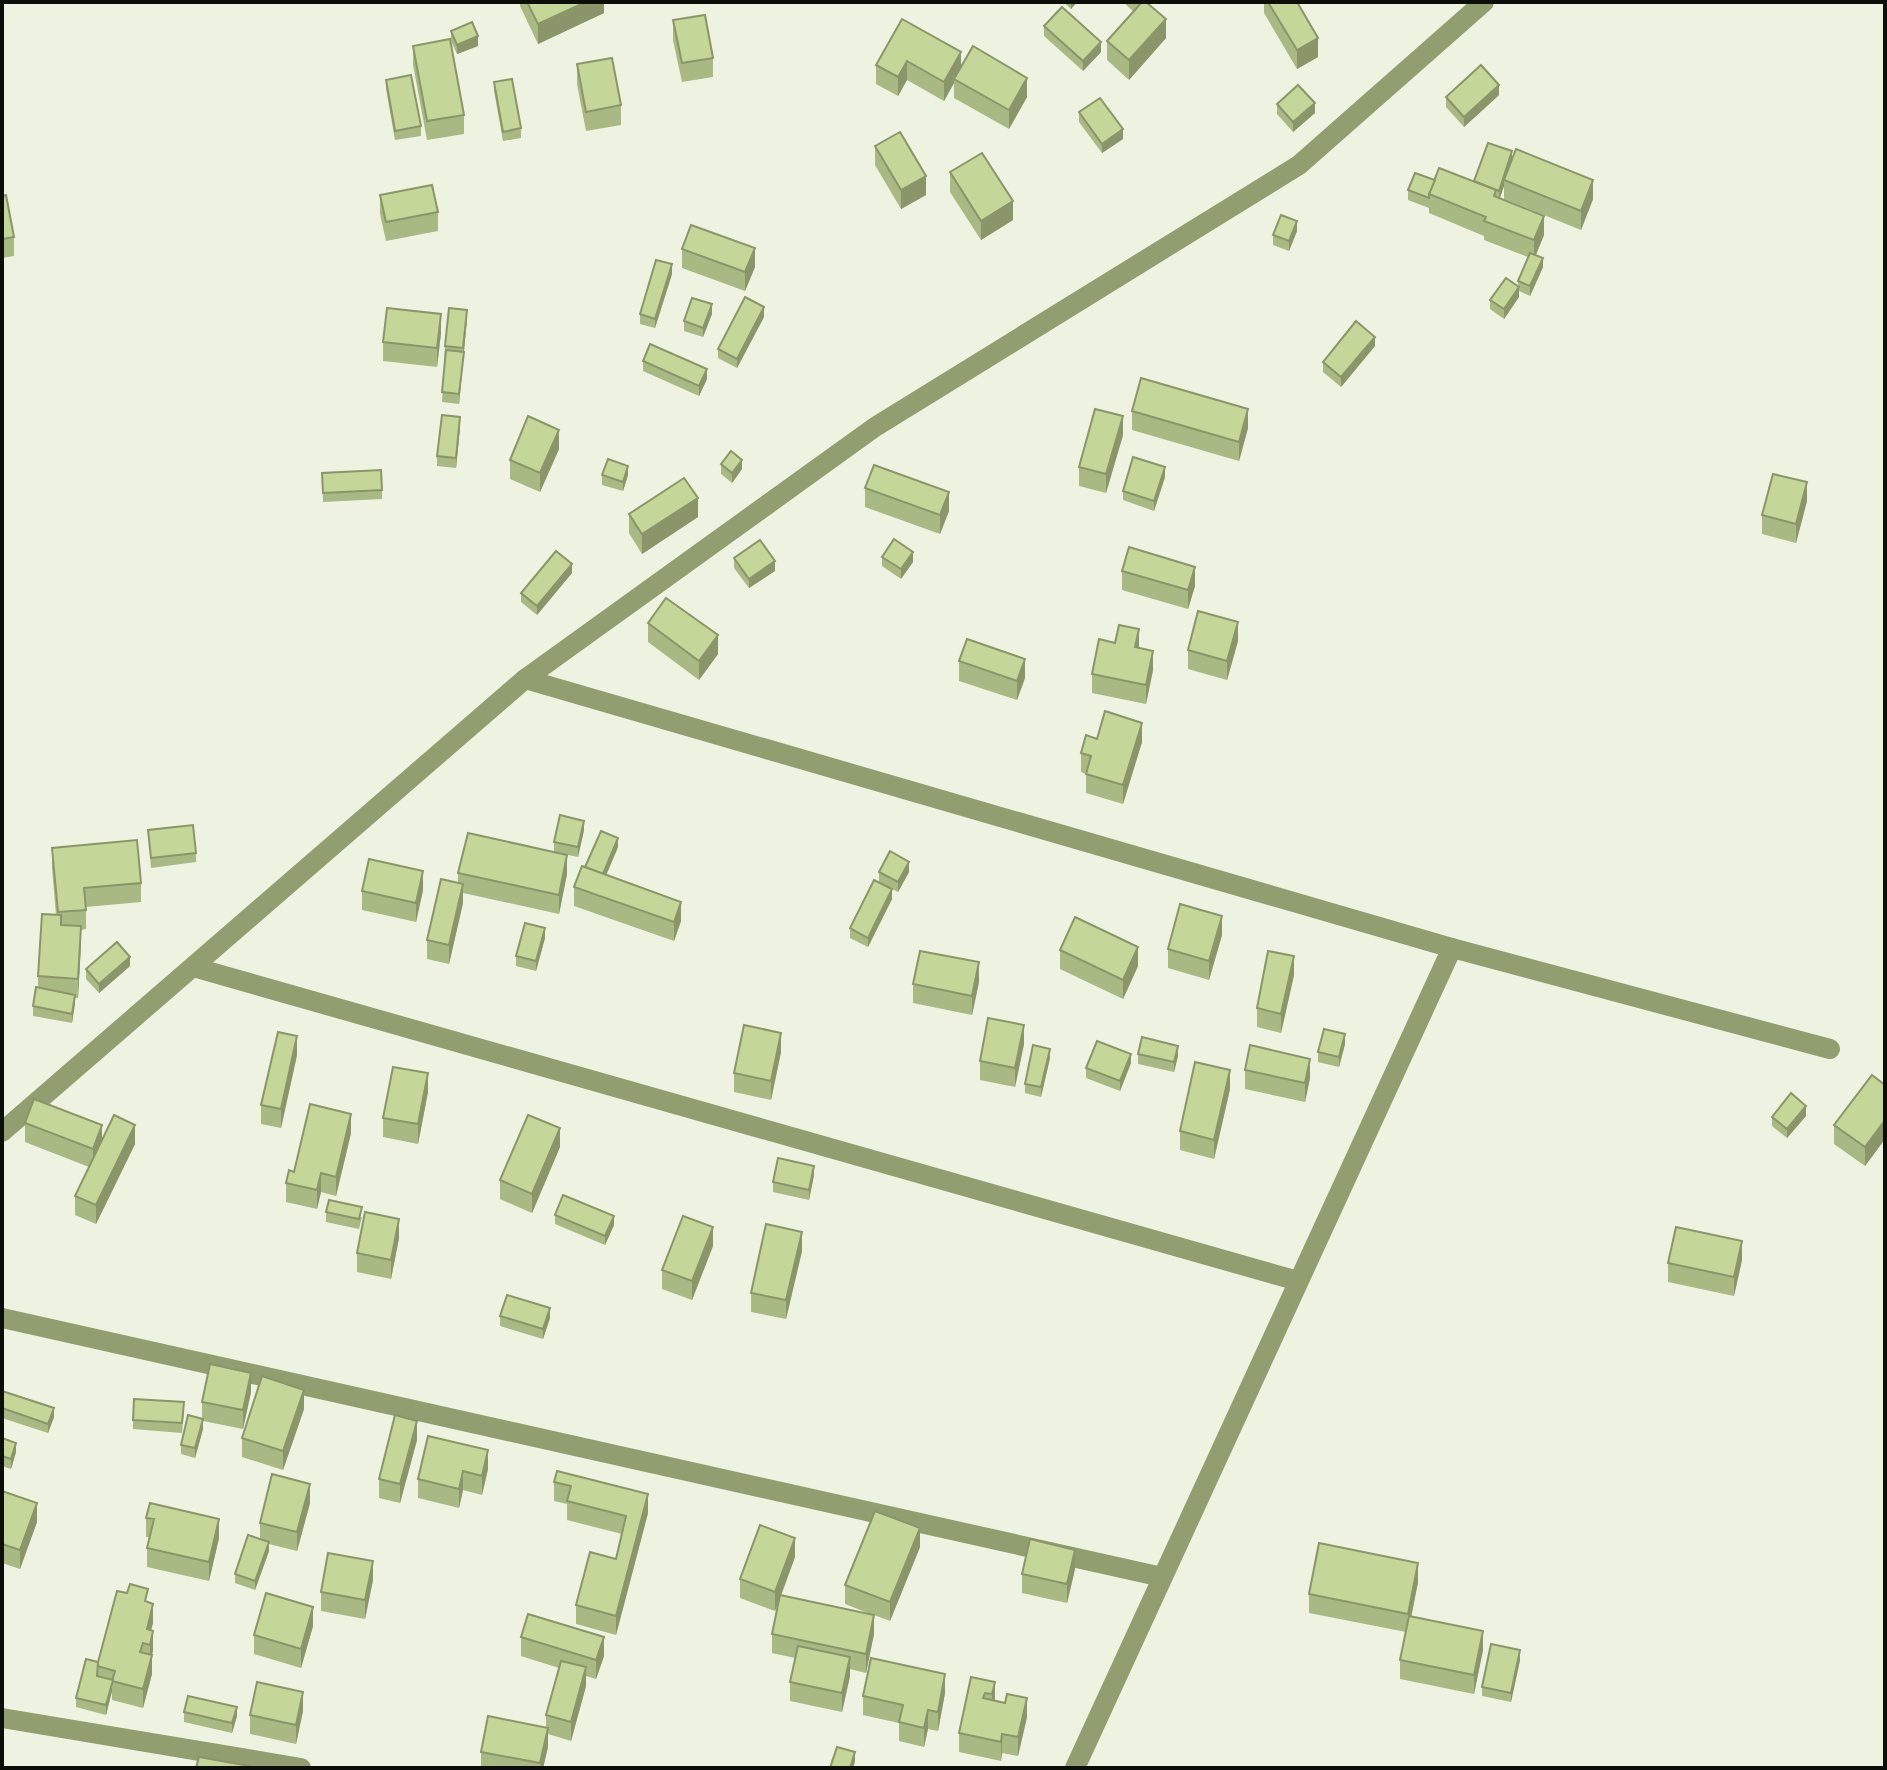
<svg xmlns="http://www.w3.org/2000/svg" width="1887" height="1770" font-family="Montserrat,sans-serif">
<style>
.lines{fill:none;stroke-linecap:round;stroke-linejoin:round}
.street{stroke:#919e70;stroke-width:20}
.wall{fill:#a9b983}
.shaded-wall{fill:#8a966a}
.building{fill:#c5d798;stroke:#8a966a;stroke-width:2}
</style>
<rect width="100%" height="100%" fill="#edf2e1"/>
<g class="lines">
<g class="street">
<path d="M525,679L1452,948L1830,1049"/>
<path d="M193,967L1298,1281"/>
<path d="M2,1132L525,679L875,427L1299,165L1484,2"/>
<path d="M2,1318L1162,1577"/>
<path d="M2,1718L301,1768"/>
<path d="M1075,1768L1452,948"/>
</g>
</g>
<g class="wall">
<path d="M520,2H604V13L538,44L520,6Z"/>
<path d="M1063,2H1077L1071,9Z"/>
<path d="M1123,2H1151L1149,5L1166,38L1129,80L1107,60V41L1134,12Z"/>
<path d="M1264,2H1297L1318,57L1297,69L1264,13Z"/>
<path d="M902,19L961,66L1027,97L1009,129L954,98V83L944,101L907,80L898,96L876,84V65Z"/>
<path d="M673,20L713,58V77L682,82L673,40Z"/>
<path d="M1044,26L1101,52L1083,71L1044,36Z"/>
<path d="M451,31L478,46L457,54L451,41Z"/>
<path d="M413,46L464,115V134L427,140L413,65Z"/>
<path d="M577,64L621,105V125L586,131L577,84Z"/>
<path d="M386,80L421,126V136L395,140L386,89Z"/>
<path d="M494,82L521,128V138L503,141L494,91Z"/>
<path d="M1499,95L1464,127L1446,107V97Z"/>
<path d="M1277,104L1315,113L1293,132L1277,114Z"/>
<path d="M1079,112L1123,139L1102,153L1079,122Z"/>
<path d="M875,146L926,195L901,209L875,165Z"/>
<path d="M1512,158L1593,199L1581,230L1504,199V186L1499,198L1544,235L1536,255L1543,267L1530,296L1519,291V297L1504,319L1490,309V300L1518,286V281L1528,257L1484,240V236L1429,213V208L1408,200V190L1435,180L1474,181Z"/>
<path d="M950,172L1013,220L981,240L950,192Z"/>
<path d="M380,195L438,212V231L386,241L380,214Z"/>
<path d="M2,196L14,237V256L2,258Z"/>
<path d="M1297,231L1289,251L1273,245V235Z"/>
<path d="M682,249L755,267L745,291L682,268Z"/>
<path d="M672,274L655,328L640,324V314Z"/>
<path d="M712,314L703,337L684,331V321Z"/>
<path d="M764,317L737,368L718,358V349Z"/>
<path d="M467,319L459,404L442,402L445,346Z"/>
<path d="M441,333L437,367L383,361V342Z"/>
<path d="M1375,346L1341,387L1323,372V362Z"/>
<path d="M643,361L707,379L699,396L643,371Z"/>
<path d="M1132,411L1248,428L1239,461L1132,430Z"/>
<path d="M460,427L456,468L437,466V456Z"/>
<path d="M1123,435L1106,493L1079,486V467Z"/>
<path d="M559,449L540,492L510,479V460Z"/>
<path d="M721,464L742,469L732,483L721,474Z"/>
<path d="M322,473L382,490V499L323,502Z"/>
<path d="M602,475H628L623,491L602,485Z"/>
<path d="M1165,477L1154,511L1123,500V491Z"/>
<path d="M865,488L949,511L940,534L865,507Z"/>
<path d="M1807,501L1796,543L1762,534V515Z"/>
<path d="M629,514L698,517L642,554L629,533Z"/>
<path d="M882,557L913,562L901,579L882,566Z"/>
<path d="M734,558L775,571L749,588L734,568Z"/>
<path d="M1122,571L1195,586L1188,609L1122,590Z"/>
<path d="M572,573L537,615L521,602V593Z"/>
<path d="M648,623L718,654L699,680L648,642Z"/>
<path d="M1238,641L1227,680L1188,669V650Z"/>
<path d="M1139,648L1153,670L1146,704L1092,693V674Z"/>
<path d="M959,661L1025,678L1017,700L959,681Z"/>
<path d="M1097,739L1142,742L1123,804L1086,793V774L1081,772V753Z"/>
<path d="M148,830L196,853V862L151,868Z"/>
<path d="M584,830L578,857L554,852V842Z"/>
<path d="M618,847L606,875L681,921L674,941L574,906V887L585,867Z"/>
<path d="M52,848L141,883V902L86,907V929L81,930L78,998H75L72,1023L33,1016V1006L38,987V976L56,915L52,868Z"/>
<path d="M879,872H909L898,892L892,889V899L868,947L850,938V928L879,882Z"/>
<path d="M458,873L567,874L559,914L463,893V903L449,964L427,959V940L458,883Z"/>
<path d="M423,890L416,922L362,910V891Z"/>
<path d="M1222,935L1209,980L1168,968V949Z"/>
<path d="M545,938L536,971L516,966V956Z"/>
<path d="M1060,950L1138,966L1123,999L1060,969Z"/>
<path d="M130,966L99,993L86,979V969Z"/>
<path d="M1294,975L1281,1033L1257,1027V1008Z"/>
<path d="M979,982L972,1015L913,1003V984Z"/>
<path d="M1024,1044L1015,1087L980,1080V1061Z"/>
<path d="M1345,1044L1339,1067L1318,1062V1052Z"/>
<path d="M781,1052L771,1100L734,1092V1073Z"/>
<path d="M1138,1054L1178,1056L1174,1072L1138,1064Z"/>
<path d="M297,1055L281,1128L261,1124V1105Z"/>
<path d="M1050,1058L1041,1097L1025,1093V1084Z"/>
<path d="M1131,1063L1120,1091L1086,1078V1068Z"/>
<path d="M1245,1070L1310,1078L1305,1102L1245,1089Z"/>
<path d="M1885,1085V1139L1865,1166L1834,1144V1125Z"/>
<path d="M1230,1089L1214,1159L1180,1150V1131Z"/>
<path d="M428,1092L418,1144L383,1137V1118Z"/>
<path d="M1806,1116L1787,1138L1772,1126V1117Z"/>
<path d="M25,1123L102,1140L135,1144L96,1224L75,1215V1196L89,1167L25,1142Z"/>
<path d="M351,1133L336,1196L321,1192L317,1209L286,1202V1183L294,1172Z"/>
<path d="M560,1147L532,1213L500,1199V1180Z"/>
<path d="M814,1175L809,1200L773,1192V1182Z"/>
<path d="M326,1212L362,1217L359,1229L326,1222Z"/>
<path d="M555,1215L614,1225L605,1245L555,1224Z"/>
<path d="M399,1238L391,1279L357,1272V1253Z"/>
<path d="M713,1246L692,1300L662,1289V1270Z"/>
<path d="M802,1251L786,1319L751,1312V1293Z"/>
<path d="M1742,1260L1734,1296L1668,1282V1263Z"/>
<path d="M500,1316L550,1318L543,1339L500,1326Z"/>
<path d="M2,1391L54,1417L48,1433L2,1418Z"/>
<path d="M251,1392L243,1429L203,1421V1429L195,1458L181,1454V1445L202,1419V1402Z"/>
<path d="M304,1409L283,1470L242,1457V1438Z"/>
<path d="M184,1412L182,1433L133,1429V1420Z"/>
<path d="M428,1436L488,1469L482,1495L463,1490L459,1508L418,1498V1479Z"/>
<path d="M2,1438L16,1452L11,1469L2,1466Z"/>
<path d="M417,1440L400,1503L379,1498V1479Z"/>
<path d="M557,1471L648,1513L616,1635L576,1624V1605L616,1559L622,1534L567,1520V1504L554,1501V1482Z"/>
<path d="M2,1491L37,1522L20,1569L2,1563Z"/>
<path d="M310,1503L297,1551L269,1544V1551L255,1590L235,1583V1574L260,1539V1523Z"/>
<path d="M146,1518L219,1538L209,1581L147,1567V1548L150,1537H146Z"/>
<path d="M920,1547L890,1621L874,1615V1634L866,1673L850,1669V1676L842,1712L790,1701V1682L795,1658L772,1653V1634L779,1602L775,1611L740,1598V1579L795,1557L781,1596L873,1615L845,1604V1585Z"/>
<path d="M1075,1569L1067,1603L1022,1593V1574Z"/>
<path d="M373,1580L365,1619L321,1611V1592Z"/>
<path d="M1418,1582L1411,1617L1483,1650L1474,1694L1400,1679V1660L1406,1632L1309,1613V1594Z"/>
<path d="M148,1602L153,1623L151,1630L153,1650L152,1655V1674L143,1708L112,1700V1691L106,1715L76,1707V1698L98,1662Z"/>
<path d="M313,1626L301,1668L254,1654V1635Z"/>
<path d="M521,1637L604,1656L596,1679L586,1676V1686L571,1741L548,1734V1747L543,1768H481V1752L546,1728V1715L559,1668L521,1656Z"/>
<path d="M1520,1660L1511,1702L1482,1696V1687Z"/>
<path d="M971,1677L995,1682V1701L1027,1717L1018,1756L1002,1753L1001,1761L959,1752V1733Z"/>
<path d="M945,1693L938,1731L928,1729L924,1747L899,1741V1723L863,1715V1696Z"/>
<path d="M303,1711L296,1744L250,1734V1715Z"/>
<path d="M184,1712L237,1716L232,1733L184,1722Z"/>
</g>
<g class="shaded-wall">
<path d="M586,2H604V13L538,44V24Z"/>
<path d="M1071,2H1077L1071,9Z"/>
<path d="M1166,19V38L1129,80V60Z"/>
<path d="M478,36V46L457,54V45Z"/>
<path d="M1318,38V57L1297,69V50Z"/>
<path d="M1101,42V52L1083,71V61Z"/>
<path d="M961,52V71L954,79V83L944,101V82Z"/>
<path d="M907,61V80L898,96V77Z"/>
<path d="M1027,78V97L1009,129V110Z"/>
<path d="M1499,85V95L1464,127V117Z"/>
<path d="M1315,103V113L1293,132V122Z"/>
<path d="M1123,129V139L1102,153V144Z"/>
<path d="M1512,151V160L1504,180V186L1499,201V191Z"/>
<path d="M926,176V195L901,209V190Z"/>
<path d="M1593,180V199L1581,230V211Z"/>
<path d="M1013,201V220L981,240V221Z"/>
<path d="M1544,216V235L1534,259V240Z"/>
<path d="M1297,221V231L1289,251V241Z"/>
<path d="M755,248V267L745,291V272Z"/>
<path d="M1543,258V267L1530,296V286Z"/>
<path d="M672,264V274L655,328V319Z"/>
<path d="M1519,287V297L1504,319V309Z"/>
<path d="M712,304V314L703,337V328Z"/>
<path d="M764,307V317L737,368V359Z"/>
<path d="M467,310V319L459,404V394Z"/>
<path d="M441,314V333L437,367V348Z"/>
<path d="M1375,337V346L1341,387V377Z"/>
<path d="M707,369V379L699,396V386Z"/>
<path d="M1248,409V428L1239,461V442Z"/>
<path d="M1123,416V435L1106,493V474Z"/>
<path d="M460,417V427L456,468V458Z"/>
<path d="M559,430V449L540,492V473Z"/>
<path d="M742,460V469L732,483V473Z"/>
<path d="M628,466V475L623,491V482Z"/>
<path d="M1165,467V477L1154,511V501Z"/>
<path d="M1807,482V501L1796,543V524Z"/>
<path d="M949,492V511L940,534V515Z"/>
<path d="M698,498V517L642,554V534Z"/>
<path d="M913,552V562L901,579V569Z"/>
<path d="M775,561V571L749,588V579Z"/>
<path d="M572,564V573L537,615V606Z"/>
<path d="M1195,567V586L1188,609V590Z"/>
<path d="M1238,622V641L1227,680V661Z"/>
<path d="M1139,629V648L1135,647Z"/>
<path d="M718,635V654L699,680V661Z"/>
<path d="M1153,651V670L1146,704V685Z"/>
<path d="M1025,659V678L1017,700V681Z"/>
<path d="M1142,723V742L1123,804V785Z"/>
<path d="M584,821V830L578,857V847Z"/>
<path d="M618,838V847L602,885V875Z"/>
<path d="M567,855V874L559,914V895Z"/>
<path d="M909,862V872L898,892V882Z"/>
<path d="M423,871V890L416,922V903Z"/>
<path d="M463,884V903L449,964V945Z"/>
<path d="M892,889V899L868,947V938Z"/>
<path d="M681,902V921L674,941V922Z"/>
<path d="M1222,916V935L1209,980V961Z"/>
<path d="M81,926V945L78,998V979Z"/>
<path d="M545,928V938L536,971V961Z"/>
<path d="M1138,947V966L1123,999V980Z"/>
<path d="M1294,956V975L1281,1033V1014Z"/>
<path d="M130,957V966L99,993V984Z"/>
<path d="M979,962V982L972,1015V996Z"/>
<path d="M75,995V1004L72,1023V1014Z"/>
<path d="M1024,1025V1044L1015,1087V1068Z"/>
<path d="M781,1033V1052L771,1100V1081Z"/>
<path d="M1345,1034V1044L1339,1067V1057Z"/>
<path d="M297,1036V1055L281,1128V1109Z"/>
<path d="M1178,1046V1056L1174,1072V1062Z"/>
<path d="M1050,1049V1058L1041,1097V1087Z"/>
<path d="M1131,1054V1063L1120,1091V1081Z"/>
<path d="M1310,1059V1078L1305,1102V1083Z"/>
<path d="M1230,1070V1089L1214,1159V1140Z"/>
<path d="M428,1073V1092L418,1144V1124Z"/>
<path d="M1806,1106V1116L1787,1138V1129Z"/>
<path d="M351,1114V1133L336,1196V1177Z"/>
<path d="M1885,1120V1139L1865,1166V1147Z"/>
<path d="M102,1125V1144L93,1168V1149Z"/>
<path d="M135,1125V1144L96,1224V1205Z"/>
<path d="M560,1128V1147L532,1213V1194Z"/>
<path d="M814,1166V1175L809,1200V1190Z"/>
<path d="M321,1173V1192L317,1209V1190Z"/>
<path d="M614,1216V1225L605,1245V1236Z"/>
<path d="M399,1219V1238L391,1279V1260Z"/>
<path d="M713,1227V1246L692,1300V1281Z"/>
<path d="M802,1232V1251L786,1319V1300Z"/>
<path d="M1742,1241V1260L1734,1296V1277Z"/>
<path d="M550,1308V1318L543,1339V1329Z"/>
<path d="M251,1373V1392L243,1429V1410Z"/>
<path d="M304,1390V1409L283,1470V1451Z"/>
<path d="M54,1408V1417L48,1433V1424Z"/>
<path d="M203,1419V1429L195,1458V1448Z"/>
<path d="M417,1421V1440L400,1503V1484Z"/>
<path d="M16,1443V1452L11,1469V1459Z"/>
<path d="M488,1450V1469L482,1495V1476Z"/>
<path d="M463,1471V1490L459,1508V1489Z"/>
<path d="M310,1484V1503L297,1551V1532Z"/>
<path d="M648,1494V1513L616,1635V1616Z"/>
<path d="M37,1503V1522L20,1569V1550Z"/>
<path d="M219,1519V1538L209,1581V1562Z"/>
<path d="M920,1528V1547L890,1621V1602Z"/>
<path d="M795,1538V1557L775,1611V1592Z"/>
<path d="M269,1542V1551L255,1590V1581Z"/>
<path d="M1075,1550V1569L1067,1603V1584Z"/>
<path d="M373,1561V1580L365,1619V1600Z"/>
<path d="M1418,1563V1582L1408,1633V1614Z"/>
<path d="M153,1604V1623L147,1644V1629Z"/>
<path d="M313,1607V1626L301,1668V1649Z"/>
<path d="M874,1615V1634L866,1673V1654Z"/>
<path d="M153,1631V1650L150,1664V1645Z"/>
<path d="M1483,1631V1650L1474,1694V1675Z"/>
<path d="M604,1637V1656L596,1679V1660Z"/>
<path d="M1520,1650V1660L1511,1702V1693Z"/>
<path d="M152,1655V1674L143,1708V1689Z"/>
<path d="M850,1657V1676L842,1712V1693Z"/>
<path d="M586,1667V1686L571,1741V1722Z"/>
<path d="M945,1674V1693L938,1731V1712Z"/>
<path d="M112,1682V1691L106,1715V1705Z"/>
<path d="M995,1682V1701L992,1713V1694Z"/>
<path d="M303,1692V1711L296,1744V1725Z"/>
<path d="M1027,1698V1717L1018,1756V1737Z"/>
<path d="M237,1707V1716L232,1733V1723Z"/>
<path d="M928,1710V1729L924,1747V1728Z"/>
<path d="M548,1728V1747L543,1768H540Z"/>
<path d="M1002,1734V1753L1001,1761V1742Z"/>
<path d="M855,1752V1762L853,1768H850Z"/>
</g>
<g class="building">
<path d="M527,2H586L538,24Z"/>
<path d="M1142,2H1146L1166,19L1129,60L1107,41Z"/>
<path d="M1268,2H1297L1318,38L1297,50Z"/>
<path d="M1062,7L1101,42L1083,61L1044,26Z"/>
<path d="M705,15L713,58L682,63L673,20Z"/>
<path d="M902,19L961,52L944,82L907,61L898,77L876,65Z"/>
<path d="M472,22L478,36L457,45L451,31Z"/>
<path d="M450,39L464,115L427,121L413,46Z"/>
<path d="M973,46L1027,78L1009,110L954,79Z"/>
<path d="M612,58L621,105L586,112L577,64Z"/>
<path d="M1481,65L1499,85L1464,117L1446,97Z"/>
<path d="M411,75L421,126L395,131L386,80Z"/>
<path d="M512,79L521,128L503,132L494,82Z"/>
<path d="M1298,85L1315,103L1293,122L1277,104Z"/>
<path d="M1100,98L1123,129L1102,144L1079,112Z"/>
<path d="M900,132L926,176L901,190L875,146Z"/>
<path d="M1488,143L1512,151L1499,191L1474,181Z"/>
<path d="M1516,149L1593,180L1581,211L1504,180Z"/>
<path d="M982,153L1013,201L981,221L950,172Z"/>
<path d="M1439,168L1496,190L1494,196L1544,216L1534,240L1484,221L1486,217L1429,194Z"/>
<path d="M1415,173L1435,180L1429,194V198L1408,190Z"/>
<path d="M432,185L438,212L386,222L380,195Z"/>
<path d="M6,195L14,237L2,239V196Z"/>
<path d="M1281,215L1297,221L1289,241L1273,235Z"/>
<path d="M691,225L755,248L745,272L682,249Z"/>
<path d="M1530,253L1543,258L1530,286L1518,281Z"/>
<path d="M656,260L672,264L655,319L640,314Z"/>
<path d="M1506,278L1519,287L1504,309L1490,300Z"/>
<path d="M745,297L764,307L737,359L718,349Z"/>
<path d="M692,298L712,304L703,328L684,321Z"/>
<path d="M387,308L441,314L437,348L383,342Z"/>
<path d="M449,308L467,310L463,348L445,346Z"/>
<path d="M1356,321L1375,337L1341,377L1323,362Z"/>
<path d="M650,344L707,369L699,386L643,361Z"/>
<path d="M446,350L464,352L459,394L442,392Z"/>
<path d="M1141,378L1248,409L1239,442L1132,411Z"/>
<path d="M1095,409L1123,416L1106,474L1079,467Z"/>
<path d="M442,415L460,417L456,458L437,456Z"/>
<path d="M528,416L559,430L540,473L510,460Z"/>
<path d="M731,451L742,460L732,473L721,464Z"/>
<path d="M1133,457L1165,467L1154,501L1123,491Z"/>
<path d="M608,459L628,466L623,482L602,475Z"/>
<path d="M874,465L949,492L940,515L865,488Z"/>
<path d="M381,470L382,490L323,493L322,473Z"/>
<path d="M1773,474L1807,482L1796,524L1762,515Z"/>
<path d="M684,478L698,498L642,534L629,514Z"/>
<path d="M894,539L913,552L901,569L882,557Z"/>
<path d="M760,540L775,561L749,579L734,558Z"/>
<path d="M1129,547L1195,567L1188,590L1122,571Z"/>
<path d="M556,551L572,564L537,606L521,593Z"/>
<path d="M666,598L718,635L699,661L648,623Z"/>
<path d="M1198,611L1238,622L1227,661L1188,650Z"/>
<path d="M1119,625L1139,629L1135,647L1153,651L1146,685L1092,674L1099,639L1115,643Z"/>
<path d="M967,639L1025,659L1017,681L959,661Z"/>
<path d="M1105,711L1142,723L1123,785L1086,774L1091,756L1081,753L1086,735L1097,739Z"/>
<path d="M560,815L584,821L578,847L554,842Z"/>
<path d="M193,825L196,853L151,858L148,830Z"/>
<path d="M601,831L618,838L603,874L585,867Z"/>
<path d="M468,833L567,855L559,895L458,873Z"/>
<path d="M137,840L141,883L84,888L86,910L58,912L52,848Z"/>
<path d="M890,851L909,862L898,882L879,872Z"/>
<path d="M369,859L423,871L416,903L362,891Z"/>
<path d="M582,866L681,902L674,922L574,887Z"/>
<path d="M441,879L463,884L449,945L427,940Z"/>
<path d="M874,880L892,889L868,938L850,928Z"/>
<path d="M1180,904L1222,916L1209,961L1168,949Z"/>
<path d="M42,914L61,915V925L81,926L78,979L38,976Z"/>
<path d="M1075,917L1138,947L1123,980L1060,950Z"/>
<path d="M525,923L545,928L536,961L516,956Z"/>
<path d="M117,942L130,957L99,984L86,969Z"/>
<path d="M920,951L979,962L972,996L913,984Z"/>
<path d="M1268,951L1294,956L1281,1014L1257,1008Z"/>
<path d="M36,987L75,995L72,1014L33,1006Z"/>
<path d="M988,1018L1024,1025L1015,1068L980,1061Z"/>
<path d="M744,1025L781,1033L771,1081L734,1073Z"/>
<path d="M1324,1029L1345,1034L1339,1057L1318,1052Z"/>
<path d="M278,1032L297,1036L281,1109L261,1105Z"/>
<path d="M1142,1037L1178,1046L1174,1062L1138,1054Z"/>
<path d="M1097,1041L1131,1054L1120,1081L1086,1068Z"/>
<path d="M1033,1045L1050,1049L1041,1087L1025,1084Z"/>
<path d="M1250,1045L1310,1059L1305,1083L1245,1070Z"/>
<path d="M1195,1062L1230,1070L1214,1140L1180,1131Z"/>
<path d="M393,1067L428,1073L418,1124L383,1118Z"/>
<path d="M1872,1075L1885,1085V1120L1865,1147L1834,1125Z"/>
<path d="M1791,1093L1806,1106L1787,1129L1772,1117Z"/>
<path d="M34,1099L102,1125L93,1149L25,1123Z"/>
<path d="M310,1104L351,1114L336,1177L321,1173L317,1190L286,1183L289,1170L294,1172Z"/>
<path d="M114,1115L135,1125L96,1205L75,1196Z"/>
<path d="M528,1115L560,1128L532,1194L500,1180Z"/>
<path d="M778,1158L814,1166L809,1190L773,1182Z"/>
<path d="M563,1195L614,1216L605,1236L555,1215Z"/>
<path d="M329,1200L362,1207L359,1219L326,1212Z"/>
<path d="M365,1212L399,1219L391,1260L357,1253Z"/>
<path d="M683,1216L713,1227L692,1281L662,1270Z"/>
<path d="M766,1224L802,1232L786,1300L751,1293Z"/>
<path d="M1676,1227L1742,1241L1734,1277L1668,1263Z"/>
<path d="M507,1295L550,1308L543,1329L500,1316Z"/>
<path d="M210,1364L251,1373L243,1410L202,1402Z"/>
<path d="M262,1376L304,1390L283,1451L242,1438Z"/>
<path d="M2,1391L54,1408L48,1424L2,1408Z"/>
<path d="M134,1399L184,1402L182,1423L133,1420Z"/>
<path d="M188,1415L203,1419L195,1448L181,1445Z"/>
<path d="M395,1415L417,1421L400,1484L379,1479Z"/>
<path d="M428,1436L488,1450L482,1476L463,1471L459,1489L418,1479Z"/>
<path d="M2,1438L16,1443L11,1459L2,1456Z"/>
<path d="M557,1471L648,1494L616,1616L576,1605L590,1552L616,1559L626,1516L567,1501L571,1486L554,1482Z"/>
<path d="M272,1474L310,1484L297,1532L260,1523Z"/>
<path d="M2,1491L37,1503L20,1550L2,1544Z"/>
<path d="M150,1503L219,1519L209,1562L147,1548L154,1519L146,1518Z"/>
<path d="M875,1511L920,1528L890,1602L845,1585Z"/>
<path d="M760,1525L795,1538L775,1592L740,1579Z"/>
<path d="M248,1535L269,1542L255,1581L235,1574Z"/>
<path d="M1030,1539L1075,1550L1067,1584L1022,1574Z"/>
<path d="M1319,1543L1418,1563L1408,1614L1309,1594Z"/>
<path d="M328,1553L373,1561L365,1600L321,1592Z"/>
<path d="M130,1584L148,1589L145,1601L153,1604L147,1629L153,1631L150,1645L143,1643L140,1652L152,1655L143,1689L112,1681L115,1671L97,1666L117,1591L127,1593Z"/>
<path d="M266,1593L313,1607L301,1649L254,1635Z"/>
<path d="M780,1595L874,1615L866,1654L772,1634Z"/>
<path d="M528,1614L604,1637L596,1660L521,1637Z"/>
<path d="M1409,1616L1483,1631L1474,1675L1400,1660Z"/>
<path d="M1491,1644L1520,1650L1511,1693L1482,1687Z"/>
<path d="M798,1646L850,1657L842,1693L790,1682Z"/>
<path d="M871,1658L945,1674L938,1712L928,1710L924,1728L899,1722L903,1705L863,1696Z"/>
<path d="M86,1659L98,1662L97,1676L113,1680L106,1705L76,1698Z"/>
<path d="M561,1661L586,1667L571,1722L546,1715Z"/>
<path d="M971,1677L995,1682L992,1694L985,1693L983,1698L1005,1703L1007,1694L1027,1698L1018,1737L1002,1734L1001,1742L959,1733Z"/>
<path d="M257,1682L303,1692L296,1725L250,1715Z"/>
<path d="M188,1696L237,1707L232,1723L184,1712Z"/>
<path d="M488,1716L548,1728L540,1763L481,1752Z"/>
<path d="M837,1747L855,1752L850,1768H830Z"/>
<path d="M199,1757L249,1766L248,1768H196Z"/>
</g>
<rect width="1887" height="1770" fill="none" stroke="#0c0e08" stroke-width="8"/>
</svg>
